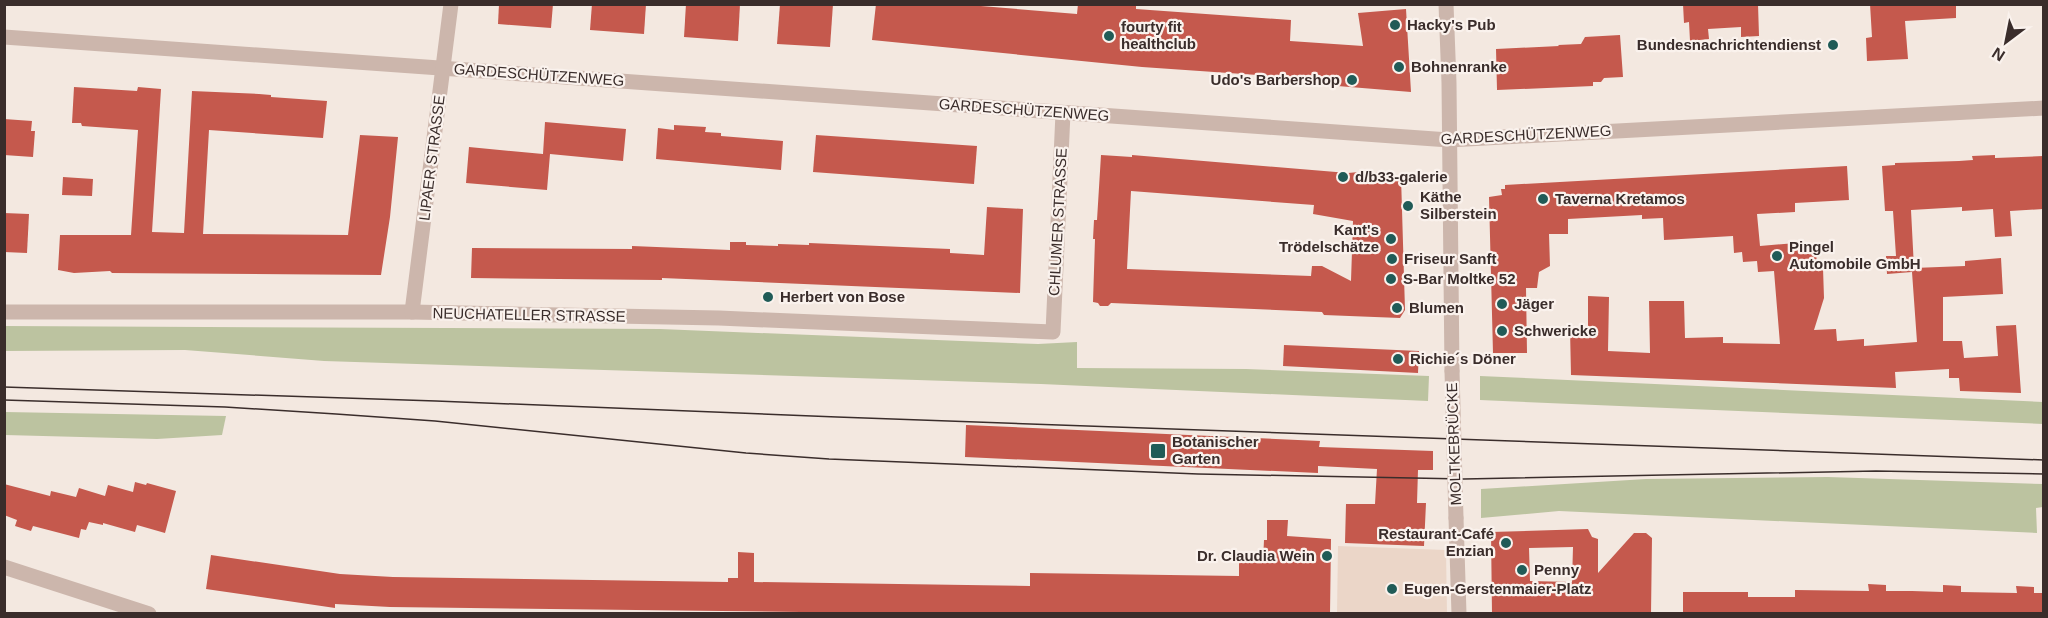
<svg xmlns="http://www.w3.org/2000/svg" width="2048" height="618" font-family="Helvetica,sans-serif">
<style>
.green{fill:#bcc3a0}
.plaza{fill:#ebd6c8}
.building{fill:#c5594d;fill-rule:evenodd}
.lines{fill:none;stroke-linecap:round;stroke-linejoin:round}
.street{stroke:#ccb6ac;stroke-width:15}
.tram{stroke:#3a2d2b;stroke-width:1.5}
.street-bridge{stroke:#ccb6ac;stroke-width:15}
.poi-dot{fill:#205b57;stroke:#faf2ed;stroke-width:2}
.labels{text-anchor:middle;stroke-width:4.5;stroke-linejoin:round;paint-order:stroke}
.poi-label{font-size:15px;font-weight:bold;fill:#3a2d2b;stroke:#faf2ed;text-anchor:start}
.street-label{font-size:15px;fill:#3a2d2b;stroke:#faf2ed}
</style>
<rect width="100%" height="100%" fill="#f3e8e0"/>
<g class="green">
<path d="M4,326L660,329L1038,344L1077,342V368L1246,369L1429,376L1428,401L1041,384L324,361L185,350L5,351Z"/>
<path d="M1480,376L2043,402V424L1480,400Z"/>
<path d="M5,412L226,416L222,435L157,439L5,435Z"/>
<path d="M1828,477L2043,484V507L2036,508L2037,533L1559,511L1481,518V489L1646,479Z"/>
</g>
<path class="plaza" d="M1338,546L1446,550L1447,613H1337Z"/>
<g class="building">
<path d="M499,4H553L551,28L498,24Z"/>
<path d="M592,4H646L644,34L590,30Z"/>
<path d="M686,4H740L738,41L684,37Z"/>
<path d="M780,4H833L830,47L777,44Z"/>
<path d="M876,4H956L1077,14L1078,4H1136V9L1291,20L1290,41L1363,46L1358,13L1406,9L1411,92L1301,83V78L1142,67L872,40Z"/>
<path d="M1683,4H1758L1759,36L1741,37V27L1708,29L1709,39L1690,41L1689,22L1684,23Z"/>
<path d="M1870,4H1956V18L1905,21L1908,59L1867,61L1866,38L1872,37Z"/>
<path d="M1620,35L1623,77L1604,78L1601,82H1593V86L1497,90L1496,49L1559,46L1558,45L1581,44L1585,37Z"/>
<path d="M74,87L137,91L138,87L161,89L152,232L184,233L192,91L259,94L271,95V97L327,101L323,138L209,130L203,234L348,235L360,135L398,137L390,217L381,275L112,273L110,271L74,273L58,270L60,235H131L138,130L82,126L81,123H72Z"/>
<path d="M4,119L32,121L31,131H35L33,157L4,155Z"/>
<path d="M545,122L626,129L623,161L550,154L547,190L466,183L469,147L543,154Z"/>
<path d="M674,125L706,127L705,132L721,133V136L783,141L781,170L656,159L658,128L674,130Z"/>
<path d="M816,135L977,146L974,184L813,172Z"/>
<path d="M1101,155L1132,157V155L1348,173L1359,172V170L1401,176L1405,310L1400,318L1324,315L1322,312L1111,303L1108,306H1100L1098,303L1093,302L1095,239H1093L1094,220H1097ZM1131,191L1314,205L1313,214L1353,221L1351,281L1322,266H1312L1311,276L1127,269Z"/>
<path d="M1995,155V158L2043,156V209L2010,211L2012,236L1995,237L1993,209L1962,211V207L1911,210L1914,268L1965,266V261L2001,258L2003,294L1943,297V341H1962L1964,358L1998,356L1996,326L2016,325L2021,393L1960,391L1959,378H1949V369L1895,372L1896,388L1571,375L1570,329H1588V296L1609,297L1608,351L1650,353L1649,301H1684L1685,338L1723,337V343L1780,344L1774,271L1758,272L1757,261L1743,262L1742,252L1734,253L1733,236L1664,240L1663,218L1642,219V215L1568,219V234H1549L1550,266L1539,272L1537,288H1526L1527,353H1493L1489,197L1502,195L1501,189H1505V185L1847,166L1849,200L1795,203V212L1757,214L1760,246L1796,243L1797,248L1816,247L1817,269L1823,268L1824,298L1814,330L1836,329L1837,341L1864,339V346L1917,342L1912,272L1887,274L1886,256H1896L1893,211H1885L1882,166L1895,165V163L1959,161L1973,160L1972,156Z"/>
<path d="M63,177L93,179L92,196L62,195Z"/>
<path d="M987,207L1023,209L1020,293L662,278V280L471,278L472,248L632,249V246L730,250V242H746V245L778,246V244L809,245V243L950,249V253L984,255Z"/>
<path d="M4,213L29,214L27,253L4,252Z"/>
<path d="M1284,345L1419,351L1418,373L1283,366Z"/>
<path d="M966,425L1320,441L1319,447L1433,451V470H1418L1417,503H1426L1424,546L1345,543L1346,504H1375L1377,469L1318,466V473L965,457Z"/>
<path d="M135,482L146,485L147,483L176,491L165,533L137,525L135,532L103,523V525L89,522L86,530L81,529L79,538L33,526L31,531L15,526L17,520L4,515V484L50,496L51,491L76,497L79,488L105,496L108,485L133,492Z"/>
<path d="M1267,520H1288L1287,536L1331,539L1330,614H957L390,607L335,604V608L206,589L211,555L340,574L393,577L728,582V578H738V552L754,553V582L1030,586V573L1239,576V561H1263L1264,540H1267Z"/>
<path d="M1588,529L1592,537L1598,539V573L1634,533H1646L1652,538L1651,614H1492L1491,532ZM1573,547L1572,582L1530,581L1529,548Z"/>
<path d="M1868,584L1886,585V591H1912L1943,592V585L1961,586V592L2017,593L2016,586L2034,587V593H2043V614H1683V592H1748V597H1795V590L1869,591Z"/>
</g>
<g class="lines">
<g class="street">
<path d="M1446,4L1449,83L1452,371"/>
<path d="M4,37L1449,140L2044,108"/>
<path d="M4,312H412L719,318L1053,332L1063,113"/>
<path d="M412,312L451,4"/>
<path d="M1456,518L1459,614"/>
<path d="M4,567L149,614"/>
</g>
<g class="tram">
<path d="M4,387L436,401L837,417L2044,460"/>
<path d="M4,400L225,407L336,414L435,421L746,453L829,459L1198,474L1464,479L1876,471L2044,474"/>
</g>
<path class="street-bridge" d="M1452,371L1456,518"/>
</g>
<g class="poi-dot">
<circle cx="1395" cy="25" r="6"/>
<circle cx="1109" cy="36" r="6"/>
<circle cx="1833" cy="45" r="6"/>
<circle cx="1399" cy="67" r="6"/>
<circle cx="1352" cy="80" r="6"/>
<circle cx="1343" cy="177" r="6"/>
<circle cx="1543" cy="199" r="6"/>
<circle cx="1408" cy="206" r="6"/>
<circle cx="1391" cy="239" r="6"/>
<circle cx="1777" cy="256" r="6"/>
<circle cx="1392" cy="259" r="6"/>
<circle cx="1391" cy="279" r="6"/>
<circle cx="768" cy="297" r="6"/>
<circle cx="1502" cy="304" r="6"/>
<circle cx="1397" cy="308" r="6"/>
<circle cx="1502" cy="331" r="6"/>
<circle cx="1398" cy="359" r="6"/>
<rect x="1150" y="443" width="16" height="16" rx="3"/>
<circle cx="1506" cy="543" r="6"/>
<circle cx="1327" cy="556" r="6"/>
<circle cx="1522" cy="570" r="6"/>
<circle cx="1392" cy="589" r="6"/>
</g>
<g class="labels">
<g class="poi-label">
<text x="1407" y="30">Hacky's Pub</text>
<text x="1121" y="32">fourty fit<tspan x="1121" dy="17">healthclub</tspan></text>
<text x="1821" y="50" text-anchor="end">Bundesnachrichtendienst</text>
<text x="1411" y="72">Bohnenranke</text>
<text x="1340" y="85" text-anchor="end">Udo's Barbershop</text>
<text x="1355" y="182">d/b33-galerie</text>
<text x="1420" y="202">Käthe<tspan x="1420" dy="17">Silberstein</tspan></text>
<text x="1555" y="204">Taverna Kretamos</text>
<text x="1379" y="235" text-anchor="end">Kant's<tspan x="1379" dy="17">Trödelschätze</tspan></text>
<text x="1789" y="252">Pingel<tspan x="1789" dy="17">Automobile GmbH</tspan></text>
<text x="1404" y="264">Friseur Sanft</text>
<text x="1403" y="284">S-Bar Moltke 52</text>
<text x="780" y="302">Herbert von Bose</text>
<text x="1514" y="309">Jäger</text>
<text x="1409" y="313">Blumen</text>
<text x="1514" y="336">Schwericke</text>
<text x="1410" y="364">Richie´s Döner</text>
<text x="1172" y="447">Botanischer<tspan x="1172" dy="17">Garten</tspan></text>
<text x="1494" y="539" text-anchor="end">Restaurant-Café<tspan x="1494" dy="17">Enzian</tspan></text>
<text x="1315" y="561" text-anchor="end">Dr. Claudia Wein</text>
<text x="1534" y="575">Penny</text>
<text x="1404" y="594">Eugen-Gerstenmaier-Platz</text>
</g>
<g class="street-label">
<text transform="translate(539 75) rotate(4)" y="5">GARDESCHÜTZENWEG</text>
<text transform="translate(1024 110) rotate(4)" y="5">GARDESCHÜTZENWEG</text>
<text transform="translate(1526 135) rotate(-3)" y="5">GARDESCHÜTZENWEG</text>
<text transform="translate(432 158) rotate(-83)" y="5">LIPAER STRASSE</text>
<text transform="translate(1058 222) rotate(-87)" y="5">CHLUMER STRASSE</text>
<text transform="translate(529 315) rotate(1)" y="5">NEUCHATELLER STRASSE</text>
<text transform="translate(1454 444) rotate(-92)" y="5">MOLTKEBRÜCKE</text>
</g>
</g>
<rect width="2048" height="618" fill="none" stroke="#3a2d2b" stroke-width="12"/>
<g transform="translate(2006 42) rotate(212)" stroke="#faf2ed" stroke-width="4.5" paint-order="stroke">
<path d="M0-4.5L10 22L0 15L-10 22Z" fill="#3a2d2b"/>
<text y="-9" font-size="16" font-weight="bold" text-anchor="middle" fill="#3a2d2b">N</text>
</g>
</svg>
